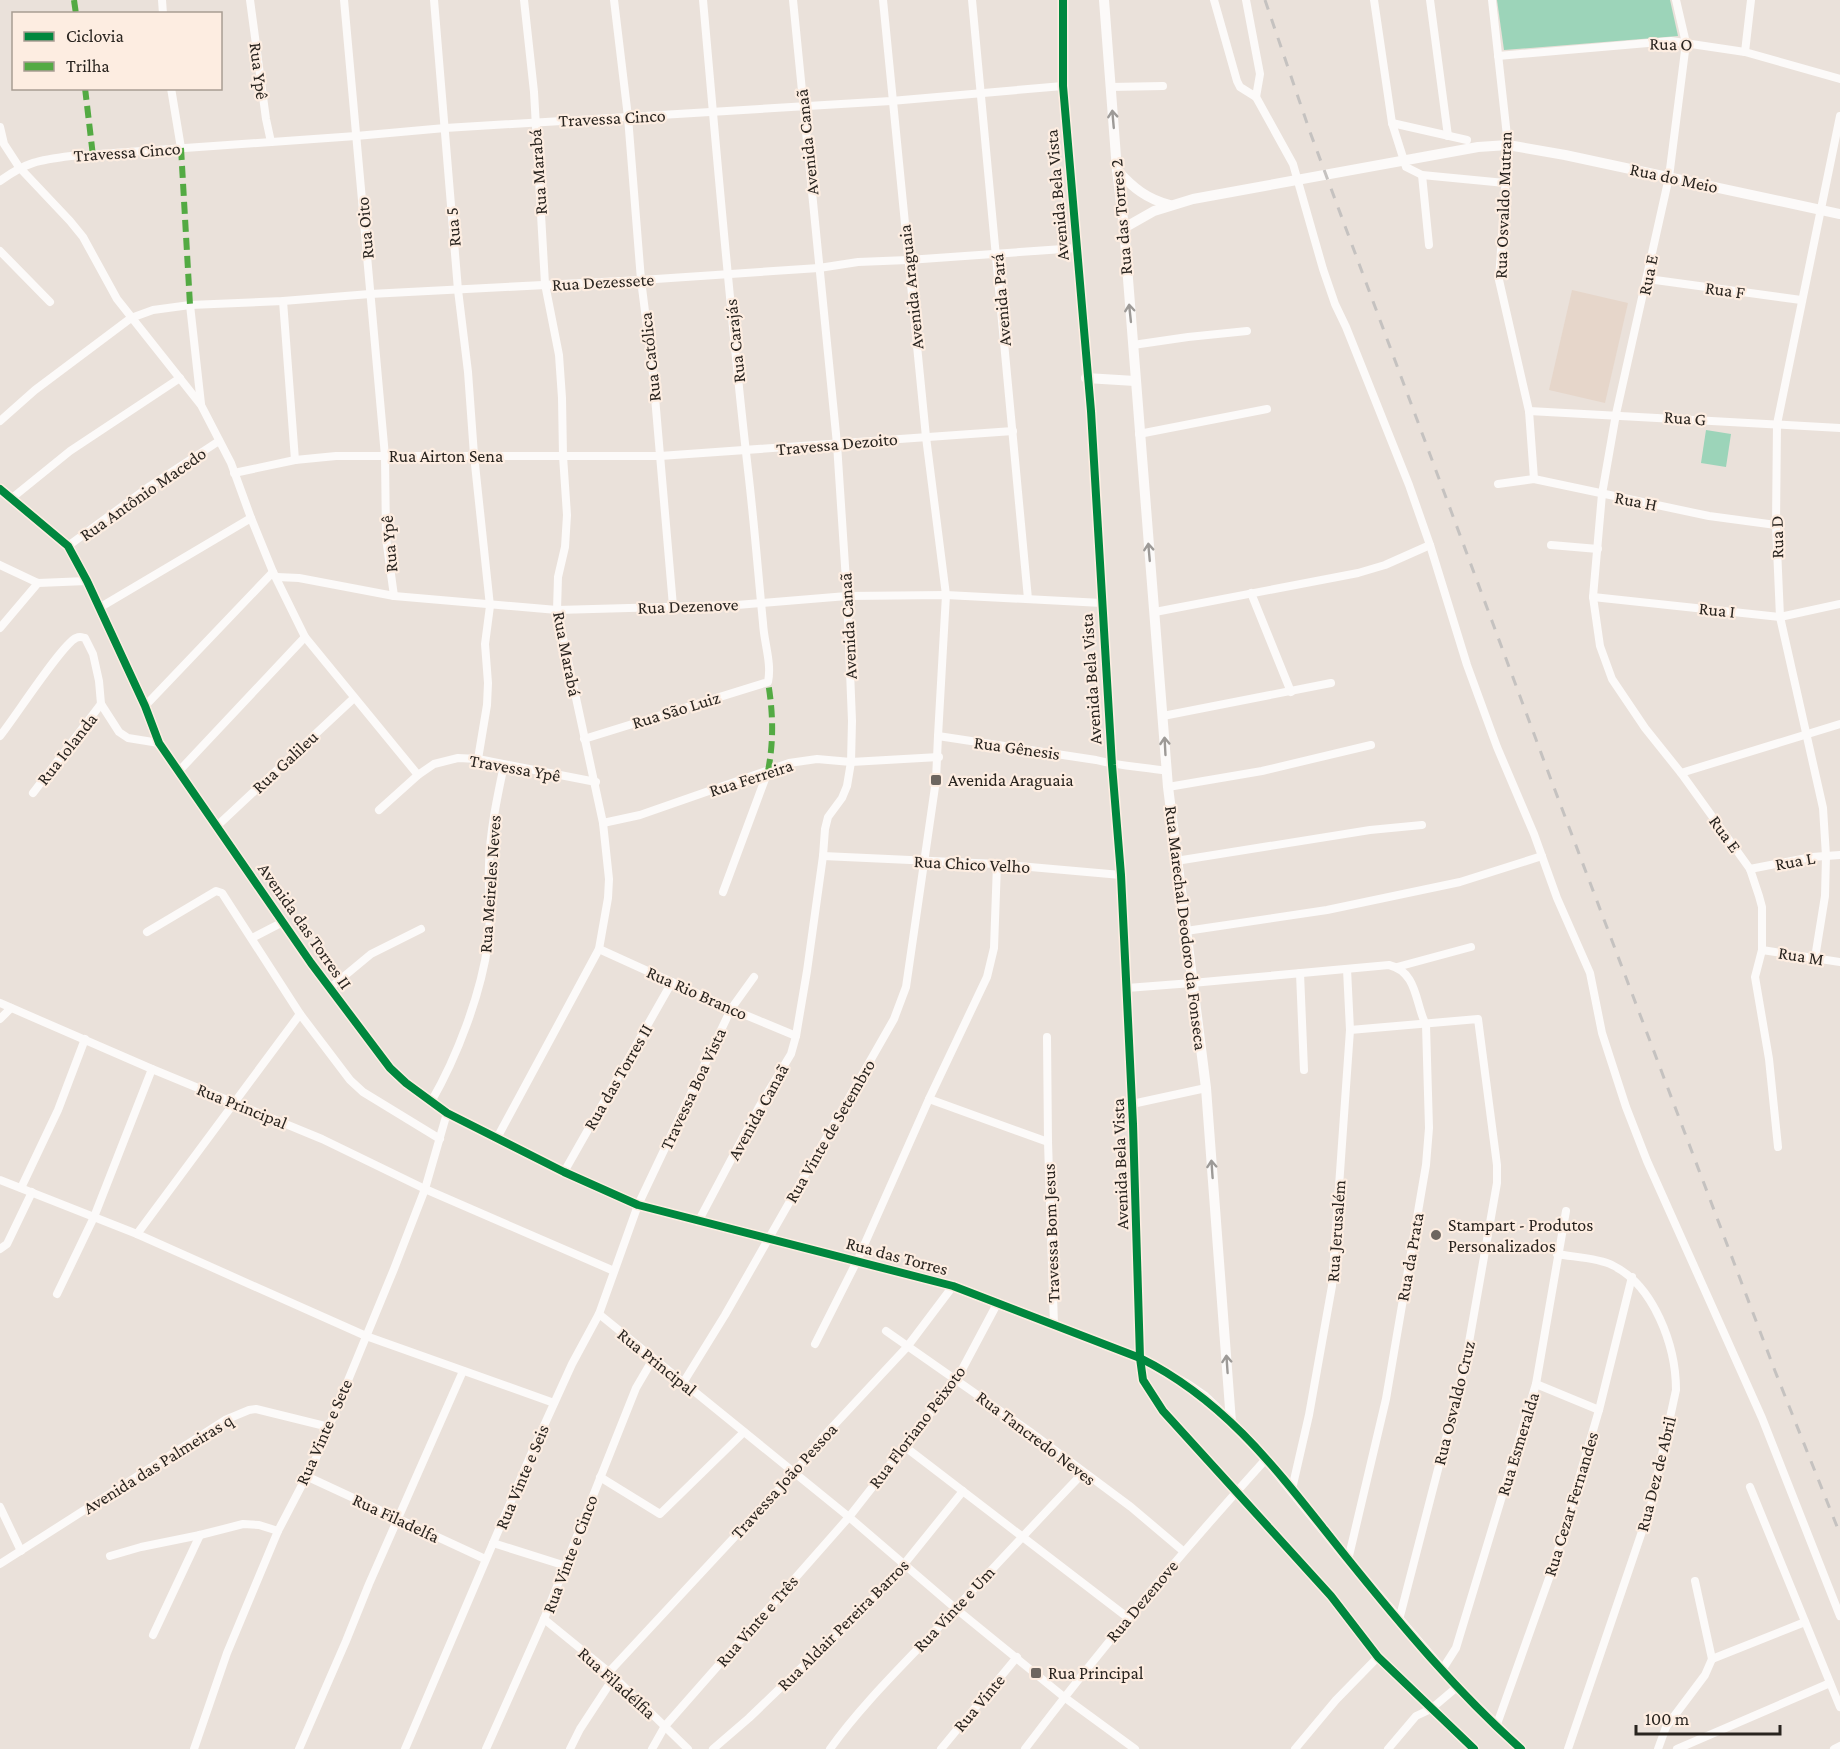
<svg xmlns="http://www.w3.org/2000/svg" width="1840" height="1749" font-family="'Crimson Pro',serif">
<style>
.built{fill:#e6d6ca}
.green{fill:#9cd4b9}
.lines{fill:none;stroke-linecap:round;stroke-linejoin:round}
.minor{stroke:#fcfaf9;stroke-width:8}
.tertiary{stroke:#fcfaf9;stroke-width:10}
.rail{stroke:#c5c2c0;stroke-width:3;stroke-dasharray:10 10;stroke-linecap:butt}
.quiet{stroke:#53aa43;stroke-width:6;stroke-dasharray:12 6;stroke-linecap:butt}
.cycleway-casing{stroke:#fdede1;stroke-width:11}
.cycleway{stroke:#00873e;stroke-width:8}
.oneway{stroke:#9d9a97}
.poi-dot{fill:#6d6660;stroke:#fdede1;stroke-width:2}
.labels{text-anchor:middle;stroke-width:4.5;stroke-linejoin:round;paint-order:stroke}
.street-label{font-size:18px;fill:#29241f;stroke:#fdede1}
.poi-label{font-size:18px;fill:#29241f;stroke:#fdede1;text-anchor:start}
</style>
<rect width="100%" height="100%" fill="#eae1da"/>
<path class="built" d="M1572,290L1628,303L1605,403L1549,390Z"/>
<g class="green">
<path d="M1497,0H1670L1678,36L1504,50Z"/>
<path d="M1706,430L1731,434L1726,467L1701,463Z"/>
</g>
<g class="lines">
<g class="minor">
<path d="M162,0L163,14"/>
<path d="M250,0L266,119L271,142"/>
<path d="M344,0L385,456L386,538L394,596"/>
<path d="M434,0L458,290L468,372L474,455L490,606L485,644L488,683L487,705L478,759"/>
<path d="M614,0L628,117L641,280L653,374L673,606"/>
<path d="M972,0L1028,599"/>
<path d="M1214,0L1237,81L1240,87L1256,97"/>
<path d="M1246,0L1260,74L1256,97L1293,164L1323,269L1335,304L1346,327L1409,485L1430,545L1467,665L1497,747L1534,834L1557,898L1590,973L1602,1033L1626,1107L1647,1161L1762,1418L1840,1616"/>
<path d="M1374,0L1392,123L1406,167L1422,175L1505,183"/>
<path d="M1430,0L1448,136"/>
<path d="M1492,0L1508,145L1499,280L1529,411L1534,479"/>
<path d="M1676,0L1686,43L1669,177L1616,414L1602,494L1593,597L1600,646L1612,679L1645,728L1681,773L1750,869L1759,896L1762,907V950L1755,977L1769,1059L1778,1147"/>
<path d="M1745,52L1751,0"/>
<path d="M1498,56L1671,41L1745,52L1840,79"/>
<path d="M1110,87L1163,86"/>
<path d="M171,88L181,148"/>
<path d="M1392,123L1467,140"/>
<path d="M0,127L4,144L19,167L70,221L83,237L117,299L201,405L231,463L251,518L273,572L305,637L418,775"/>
<path d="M1422,175L1429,245"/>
<path d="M0,181C26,162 39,160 71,156L356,136L445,128L891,101L1063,86"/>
<path d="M0,251L50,302"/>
<path d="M1648,279L1801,300"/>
<path d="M283,301L295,460"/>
<path d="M190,305L201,404"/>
<path d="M1133,345L1188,337L1247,331"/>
<path d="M1529,411L1840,428"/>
<path d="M0,421L35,390L131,318L153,310L190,305L283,301L370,294L641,280L819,268L858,262L908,260L1077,248"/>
<path d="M1139,434L1267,409"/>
<path d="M234,473L295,460L336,456H660L1013,431"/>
<path d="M1498,484L1534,479L1709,516L1776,525"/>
<path d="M0,489L68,546L87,581L145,706L159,743L311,963"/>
<path d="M12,498L70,451L180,378"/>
<path d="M1551,545L1598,549"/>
<path d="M68,546L150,486L219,441"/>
<path d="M0,565L38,583L87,581"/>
<path d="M277,577L299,578L394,596L557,610L737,605L847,596L946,595L1102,603"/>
<path d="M1251,593L1291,692"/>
<path d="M1593,597L1780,617L1840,604"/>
<path d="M99,608L251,518"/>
<path d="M1155,612L1358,573L1385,565L1430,545"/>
<path d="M0,628L38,583"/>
<path d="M145,706L273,572"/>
<path d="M1163,716L1331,683"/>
<path d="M0,736C14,719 62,644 76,638C80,636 81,637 85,638L93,654L99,681L101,704L119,732L128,738L159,743"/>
<path d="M938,736L1096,760C1119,766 1143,767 1167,771"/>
<path d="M584,739L768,682C772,663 764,643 763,623C758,572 754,521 748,470C730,314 717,157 703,0"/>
<path d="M179,771L305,637"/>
<path d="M1681,773L1840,724"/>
<path d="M1168,787L1262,771L1371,745"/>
<path d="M33,793L101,704"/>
<path d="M379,810L418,775L434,764L458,758L478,759L596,782"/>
<path d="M603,823L640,815L789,763L817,759L851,762L939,757"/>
<path d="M217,826L354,698"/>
<path d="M823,856L997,864L1121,875"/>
<path d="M1176,861L1370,830L1422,825"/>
<path d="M1750,869L1812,857L1840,855"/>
<path d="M723,892L768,771"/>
<path d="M1186,931L1327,910L1460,882L1542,856"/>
<path d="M147,932L216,891L222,893L300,1014L350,1080L363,1092L440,1139"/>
<path d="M252,938L283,922"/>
<path d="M599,949L731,1009L796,1036"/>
<path d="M1762,950L1840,962"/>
<path d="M1815,958L1825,896L1826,856L1823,808L1780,617L1776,525L1777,424L1840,116"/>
<path d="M1397,967L1471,947"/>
<path d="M1300,973L1304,1070"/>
<path d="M330,988L371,954L421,929"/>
<path d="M1127,988L1192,983L1389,965C1418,972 1415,1004 1426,1025L1429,1128L1426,1165L1386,1399L1348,1560"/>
<path d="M0,1003L152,1069L322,1139L425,1189L614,1271"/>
<path d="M0,1019L11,1008"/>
<path d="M1350,1030L1478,1019L1497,1165V1183L1465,1365L1399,1620"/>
<path d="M1047,1037L1048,1142L1054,1325"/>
<path d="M929,1099L1048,1142"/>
<path d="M431,1102C457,1057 481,994 488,943C492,917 488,891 489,865C490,831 497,798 504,765"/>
<path d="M1132,1104L1206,1088"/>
<path d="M497,1138L599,949L608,898L609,879L603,823L557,610L558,577L565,547L567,515L563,456L562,398L559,355L545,284L534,92L524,0"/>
<path d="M564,1172L672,982"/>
<path d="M0,1180L137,1234L366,1336L554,1403"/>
<path d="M21,1188L58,1110L85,1039"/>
<path d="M698,1222L759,1107L791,1054L796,1036L807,971L823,856L825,829L828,817L842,798L847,786L851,762L852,721L847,596L837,444L793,0"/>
<path d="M137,1234L300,1014"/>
<path d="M0,1249L7,1244L32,1192"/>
<path d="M1557,1254C1573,1257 1599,1258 1612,1265C1654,1285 1676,1346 1676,1390L1651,1505L1568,1749"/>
<path d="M57,1294L94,1217L152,1069"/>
<path d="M599,1314L849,1517L955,1608L1064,1697L1135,1749"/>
<path d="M886,1331L1029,1431L1131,1507L1183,1551"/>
<path d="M815,1344L857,1261L929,1099L987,977L994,948L997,864"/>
<path d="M683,1383L725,1315L894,1019L906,987L936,780L938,736L946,595L926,437L883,0"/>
<path d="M1536,1384L1599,1410"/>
<path d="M904,1446L1127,1617"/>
<path d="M306,1476L485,1559"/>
<path d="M600,1477L660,1514L744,1432"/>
<path d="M1750,1487L1840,1707"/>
<path d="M1292,1489L1309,1415L1332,1286L1350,1030L1347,969"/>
<path d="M0,1507L21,1551"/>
<path d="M493,1543L566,1566"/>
<path d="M110,1556L141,1547L200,1535L243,1524L259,1525L278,1531"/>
<path d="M0,1564L225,1420L249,1410L256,1409L329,1427"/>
<path d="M544,1619L609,1672L688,1749"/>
<path d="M153,1635L200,1535"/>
<path d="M1712,1659L1805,1622"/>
<path d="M1442,1670L1456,1648L1536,1384L1566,1211"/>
<path d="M609,1672L794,1473L823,1437L907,1347L953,1286"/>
<path d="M1496,1727L1553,1567L1599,1410L1632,1277"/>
<path d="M194,1749L227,1653L278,1531L316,1458L394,1269L425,1189L447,1113"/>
<path d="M299,1749L346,1641L369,1584L463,1371"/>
<path d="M405,1749L532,1452L572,1364L599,1314L638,1205L731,1009L754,977"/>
<path d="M486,1749L544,1619L636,1388L653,1359"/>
<path d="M570,1749L580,1729L614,1677"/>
<path d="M652,1749L665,1726L849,1517L957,1379L998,1302"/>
<path d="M713,1749L749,1718L879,1593L905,1563L963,1491"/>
<path d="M830,1749C860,1707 898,1670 933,1633C983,1579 1032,1526 1083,1473"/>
<path d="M941,1749L1017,1657"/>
<path d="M1025,1749C1101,1648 1181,1553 1266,1459"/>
<path d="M1295,1749L1336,1700L1378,1657"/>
<path d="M1388,1749L1416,1716L1431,1709L1457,1687"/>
<path d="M1658,1749L1666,1727L1705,1675L1712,1659L1695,1581"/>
<path d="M1677,1749L1830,1683"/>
<path d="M1834,1749L1840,1746"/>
</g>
<g class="tertiary">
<path d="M1063,0V86L1091,411L1112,765L1121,875L1133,1124L1140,1358L1143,1380L1163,1411L1331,1596L1378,1657L1474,1749"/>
<path d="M1104,0L1117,170L1124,228L1168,787L1206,1088L1231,1422"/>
<path d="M1117,170C1133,188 1147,199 1170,205"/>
<path d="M1124,228L1154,211L1193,199L1478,147L1508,145L1565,155L1840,214"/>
<path d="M1086,378L1135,381"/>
<path d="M311,963L390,1068L406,1083L447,1113L564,1172L638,1205L953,1286L1140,1358L1186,1384L1205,1397L1231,1422L1266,1459L1348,1560L1457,1687L1521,1749"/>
</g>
<path class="rail" d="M1265,0L1310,132L1550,777L1775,1371L1840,1534"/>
<g class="quiet">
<path d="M74,0L76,14"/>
<path d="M85,88L93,156"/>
<path d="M181,148L190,305"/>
<path d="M768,771C774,740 773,712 768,682"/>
</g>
<g class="cycleway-casing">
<g id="cycleway">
<path d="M1063,0V86L1091,411L1112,765L1121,875L1133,1124L1140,1358L1143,1380L1163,1411L1331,1596L1378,1657L1474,1749"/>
<path d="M0,489L68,546L87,581L145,706L159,743L311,963L390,1068L406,1083L447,1113L564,1172L638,1205L953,1286L1140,1358C1231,1403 1285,1481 1347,1558C1401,1625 1457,1692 1521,1749"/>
</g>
</g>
<use href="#cycleway" class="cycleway"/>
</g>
<defs><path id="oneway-shaft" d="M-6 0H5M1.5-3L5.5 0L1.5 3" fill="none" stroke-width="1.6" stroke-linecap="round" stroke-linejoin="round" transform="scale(1.5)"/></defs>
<g class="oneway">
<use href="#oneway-shaft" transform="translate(1113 119) rotate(-95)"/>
<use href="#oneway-shaft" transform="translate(1130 313) rotate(-96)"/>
<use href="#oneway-shaft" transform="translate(1149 552) rotate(-95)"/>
<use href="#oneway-shaft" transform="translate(1165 746) rotate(-93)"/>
<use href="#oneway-shaft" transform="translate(1212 1169) rotate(-94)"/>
<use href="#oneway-shaft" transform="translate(1227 1364) rotate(-94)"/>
</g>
<g class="poi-dot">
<rect x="930" y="774" width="12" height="12" rx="3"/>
<circle cx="1436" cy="1235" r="6"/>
<rect x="1030" y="1667" width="12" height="12" rx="3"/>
</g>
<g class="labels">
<g class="street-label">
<text transform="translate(1671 44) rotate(1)" y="6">Rua O</text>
<text transform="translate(259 71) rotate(83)" y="6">Rua Ypê</text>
<text transform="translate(612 118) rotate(-3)" y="6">Travessa Cinco</text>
<text transform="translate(807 142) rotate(-96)" y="6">Avenida Canaã</text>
<text transform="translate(127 152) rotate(-4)" y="6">Travessa Cinco</text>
<text transform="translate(538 172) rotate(-94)" y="6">Rua Marabá</text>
<text transform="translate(1674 178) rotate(12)" y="6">Rua do Meio</text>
<text transform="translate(1057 195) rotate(-95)" y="6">Avenida Bela Vista</text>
<text transform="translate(1503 205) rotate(-88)" y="6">Rua Osvaldo Mutran</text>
<text transform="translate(1121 217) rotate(-95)" y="6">Rua das Torres 2</text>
<text transform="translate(453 227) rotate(-95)" y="6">Rua 5</text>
<text transform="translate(365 228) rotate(-95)" y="6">Rua Oito</text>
<text transform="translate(1648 275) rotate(-78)" y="6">Rua E</text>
<text transform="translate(603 282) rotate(-3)" y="6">Rua Dezessete</text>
<text transform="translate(911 287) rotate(-96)" y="6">Avenida Araguaia</text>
<text transform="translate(1725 290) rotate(8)" y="6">Rua F</text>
<text transform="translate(1001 300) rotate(-95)" y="6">Avenida Pará</text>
<text transform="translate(735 341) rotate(-96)" y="6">Rua Carajás</text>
<text transform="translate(650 357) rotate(-96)" y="6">Rua Católica</text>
<text transform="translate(1685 418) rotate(4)" y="6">Rua G</text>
<text transform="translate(837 444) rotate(-5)" y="6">Travessa Dezoito</text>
<text x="446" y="462">Rua Airton Sena</text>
<text transform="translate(143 494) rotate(-35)" y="6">Rua Antônio Macedo</text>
<text transform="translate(1636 501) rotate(11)" y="6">Rua H</text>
<text transform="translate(1777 537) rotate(-91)" y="6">Rua D</text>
<text transform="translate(389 544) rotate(-95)" y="6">Rua Ypê</text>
<text transform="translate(688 606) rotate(-2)" y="6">Rua Dezenove</text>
<text transform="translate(1717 610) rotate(6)" y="6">Rua I</text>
<text transform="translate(848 626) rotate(-93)" y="6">Avenida Canaã</text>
<text transform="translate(567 654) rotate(79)" y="6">Rua Marabá</text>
<text transform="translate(1091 679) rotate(-94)" y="6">Avenida Bela Vista</text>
<text transform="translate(676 710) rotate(-17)" y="6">Rua São Luiz</text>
<text transform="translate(1017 748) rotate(8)" y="6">Rua Gênesis</text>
<text transform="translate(67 749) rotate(-52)" y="6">Rua Iolanda</text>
<text transform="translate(285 762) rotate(-43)" y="6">Rua Galileu</text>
<text transform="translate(515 768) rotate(10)" y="6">Travessa Ypê</text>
<text transform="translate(751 778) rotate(-18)" y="6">Rua Ferreira</text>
<text transform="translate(1725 834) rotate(54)" y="6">Rua E</text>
<text transform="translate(1795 861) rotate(-10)" y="6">Rua L</text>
<text transform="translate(972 864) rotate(3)" y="6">Rua Chico Velho</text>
<text transform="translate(490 884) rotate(-86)" y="6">Rua Meireles Neves</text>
<text transform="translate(305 926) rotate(55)" y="6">Avenida das Torres II</text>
<text transform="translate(1186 928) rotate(83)" y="6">Rua Marechal Deodoro da Fonseca</text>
<text transform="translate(1801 956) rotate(9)" y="6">Rua M</text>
<text transform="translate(697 993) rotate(24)" y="6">Rua Rio Branco</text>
<text transform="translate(618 1077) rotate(-60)" y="6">Rua das Torres II</text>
<text transform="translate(693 1089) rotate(-65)" y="6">Travessa Boa Vista</text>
<text transform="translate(242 1106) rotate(22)" y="6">Rua Principal</text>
<text transform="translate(758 1112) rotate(-61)" y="6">Avenida Canaã</text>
<text transform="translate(830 1131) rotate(-60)" y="6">Rua Vinte de Setembro</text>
<text transform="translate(1120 1164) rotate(-92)" y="6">Avenida Bela Vista</text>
<text transform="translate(1336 1231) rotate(-86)" y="6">Rua Jerusalém</text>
<text transform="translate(1051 1233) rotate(-92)" y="6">Travessa Bom Jesus</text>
<text transform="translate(897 1256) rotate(15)" y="6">Rua das Torres</text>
<text transform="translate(1410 1257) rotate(-80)" y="6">Rua da Prata</text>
<text transform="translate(657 1362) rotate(39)" y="6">Rua Principal</text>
<text transform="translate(1454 1403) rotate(-76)" y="6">Rua Osvaldo Cruz</text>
<text transform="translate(917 1427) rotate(-53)" y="6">Rua Floriano Peixoto</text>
<text transform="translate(324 1432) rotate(-66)" y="6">Rua Vinte e Sete</text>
<text transform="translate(1036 1438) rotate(37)" y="6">Rua Tancredo Neves</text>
<text transform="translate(1518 1444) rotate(-73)" y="6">Rua Esmeralda</text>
<text transform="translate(158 1464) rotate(-32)" y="6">Avenida das Palmeiras q</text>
<text transform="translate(1656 1474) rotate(-76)" y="6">Rua Dez de Abril</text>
<text transform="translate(522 1477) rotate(-67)" y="6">Rua Vinte e Seis</text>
<text transform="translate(784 1481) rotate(-48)" y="6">Travessa João Pessoa</text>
<text transform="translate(1571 1504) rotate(-73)" y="6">Rua Cezar Fernandes</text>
<text transform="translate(396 1518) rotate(25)" y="6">Rua Filadelfa</text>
<text transform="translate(570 1554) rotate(-69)" y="6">Rua Vinte e Cinco</text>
<text transform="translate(1142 1601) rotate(-50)" y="6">Rua Dezenove</text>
<text transform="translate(954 1609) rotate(-47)" y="6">Rua Vinte e Um</text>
<text transform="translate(757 1621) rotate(-49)" y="6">Rua Vinte e Três</text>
<text transform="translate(843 1625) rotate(-45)" y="6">Rua Aldair Pereira Barros</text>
<text transform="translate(617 1683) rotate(42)" y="6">Rua Filadélfia</text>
<text transform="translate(979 1703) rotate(-50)" y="6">Rua Vinte</text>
</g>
<g class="poi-label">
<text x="948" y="786">Avenida Araguaia</text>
<text x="1448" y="1231">Stampart - Produtos<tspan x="1448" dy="21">Personalizados</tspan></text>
<text x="1048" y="1679">Rua Principal</text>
</g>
</g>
<rect x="12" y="12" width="210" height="78" fill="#fdede1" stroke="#a89d93" stroke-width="1.5"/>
<rect x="24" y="32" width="30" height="9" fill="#00873e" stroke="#a89d93" stroke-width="1.5"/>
<text x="66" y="42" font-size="18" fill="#29241f">Ciclovia</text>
<rect x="24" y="62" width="30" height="9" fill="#53aa43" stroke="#a89d93" stroke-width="1.5"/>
<text x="66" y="72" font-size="18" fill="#29241f">Trilha</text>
<path d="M1636 1725v9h144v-9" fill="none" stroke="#29241f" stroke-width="3"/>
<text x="1645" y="1725" font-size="18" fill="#29241f" stroke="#fdede1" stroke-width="4.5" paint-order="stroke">100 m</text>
</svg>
